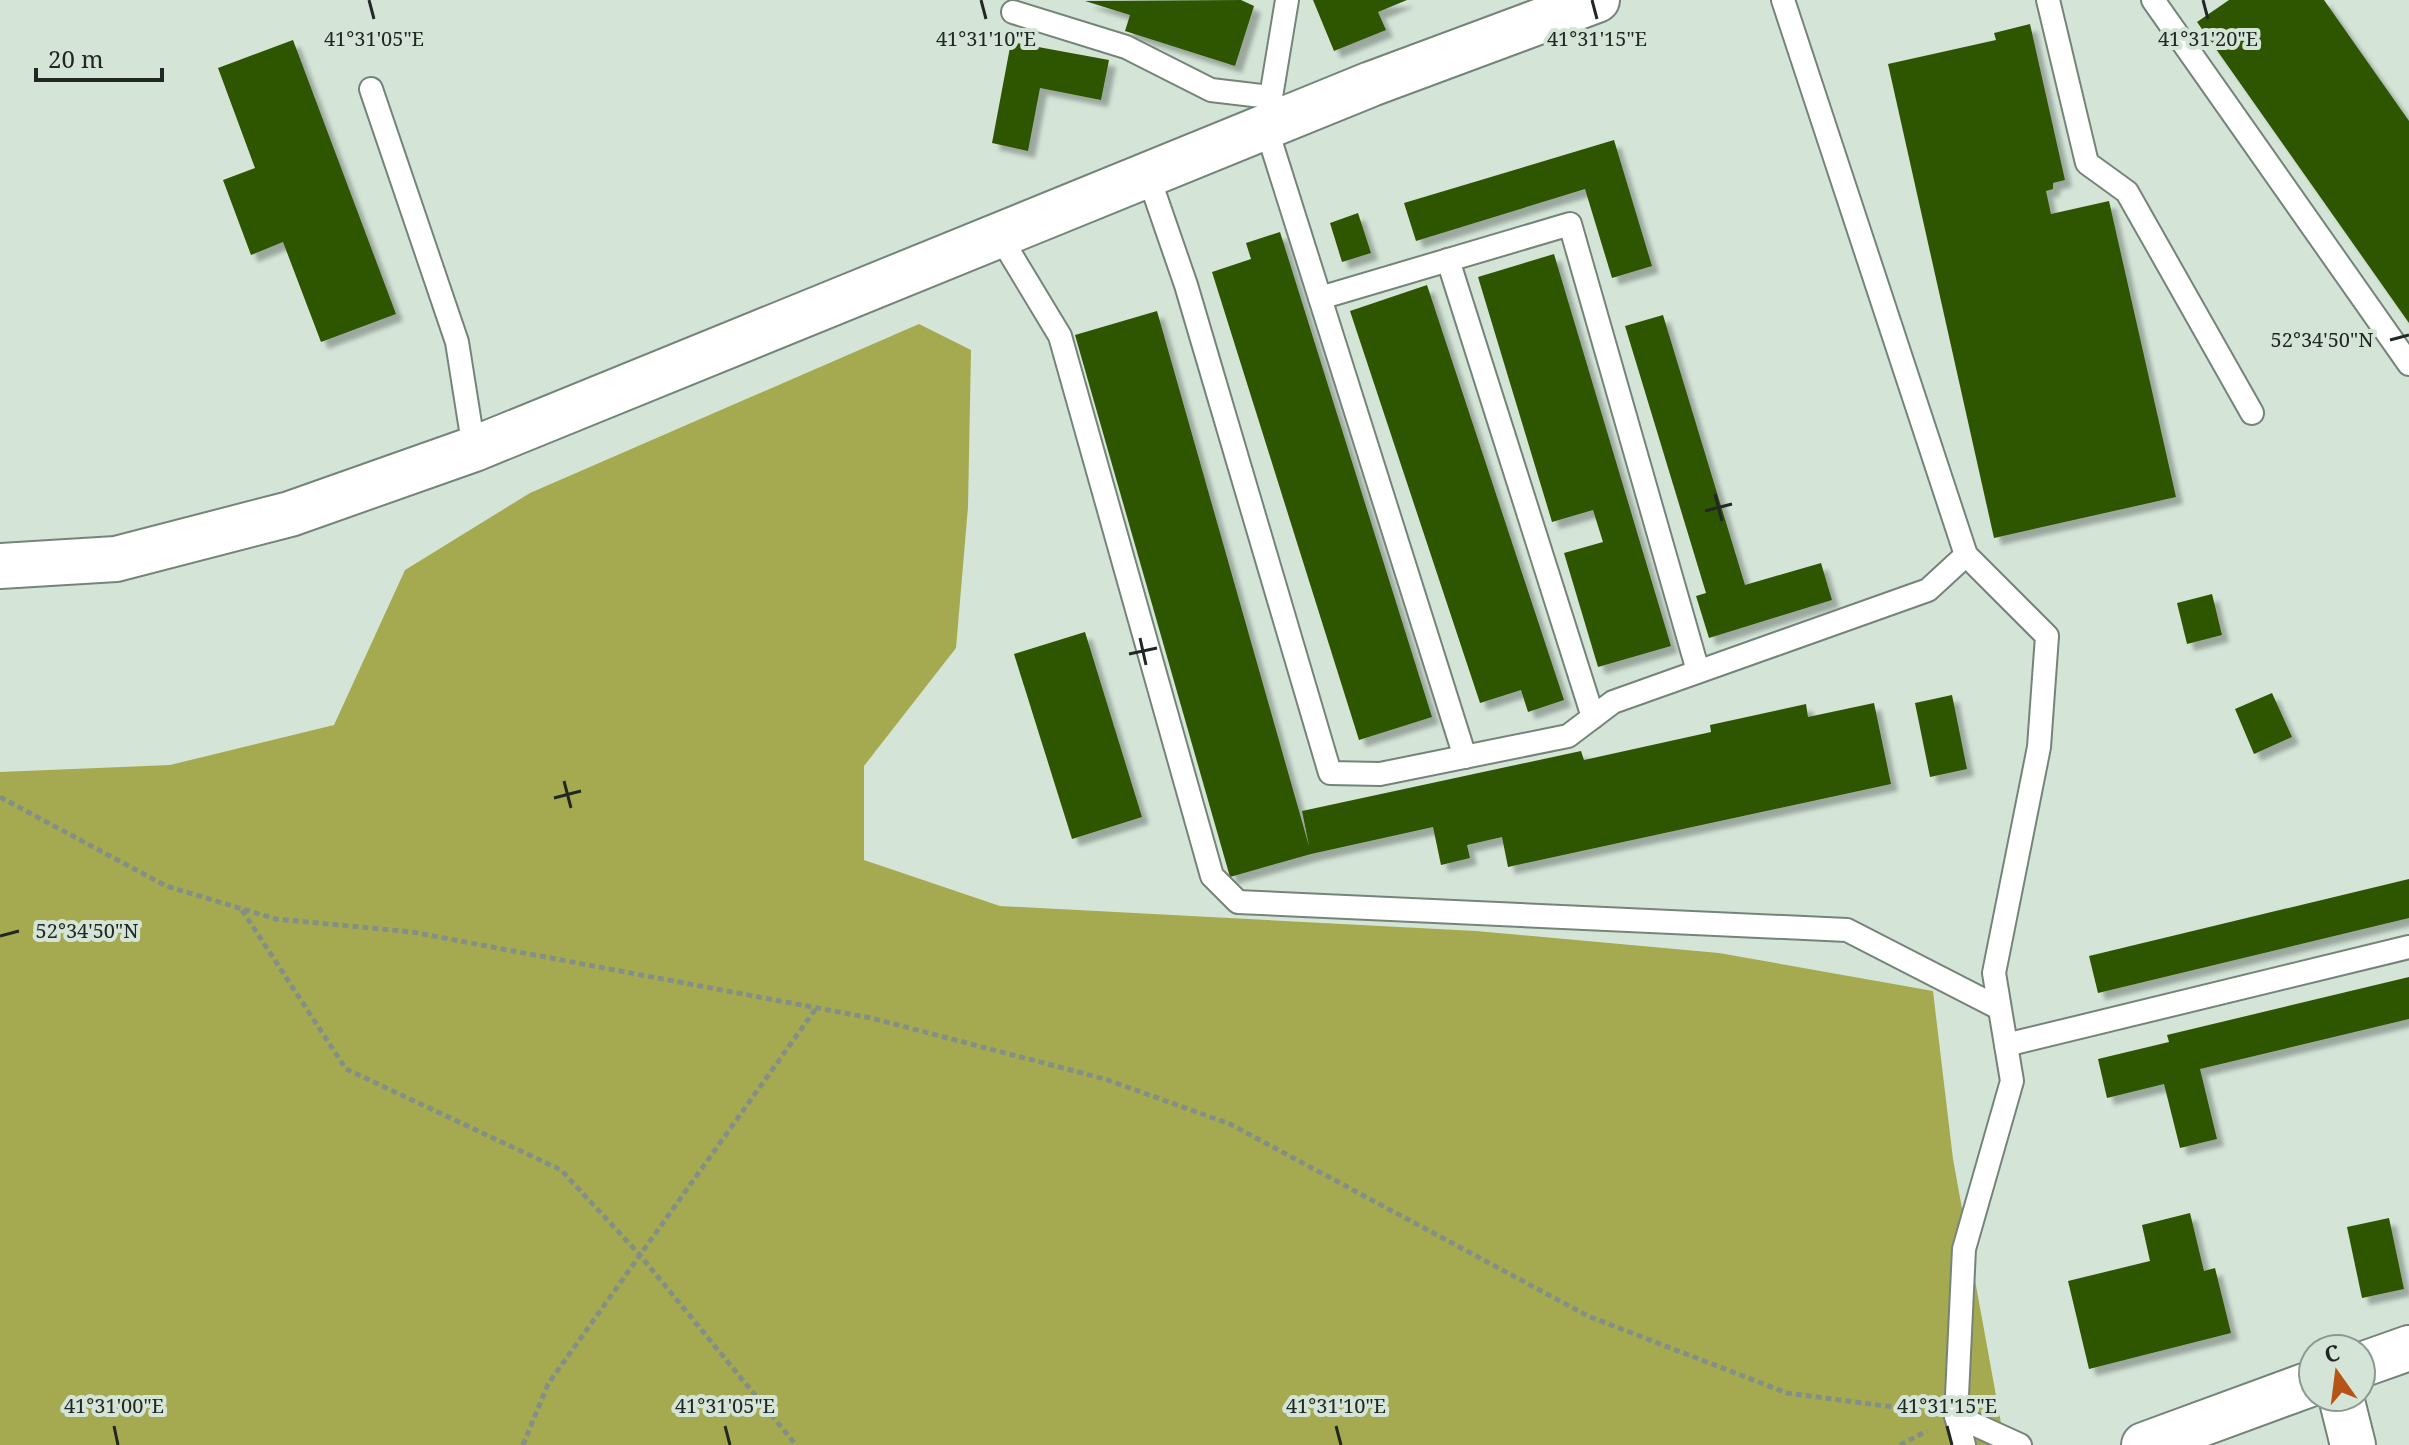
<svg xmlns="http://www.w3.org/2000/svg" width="2409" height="1445" font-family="'Noto Serif',serif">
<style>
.forest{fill:#a5aa50}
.building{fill:#2f5502;filter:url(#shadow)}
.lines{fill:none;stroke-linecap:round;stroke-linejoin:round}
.lane-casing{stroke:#748479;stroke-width:26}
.street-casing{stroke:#748479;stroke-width:48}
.path{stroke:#849087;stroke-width:5;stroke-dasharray:6 4;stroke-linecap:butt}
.lane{stroke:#fff;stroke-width:22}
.street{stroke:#fff;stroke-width:44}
.ticks{fill:none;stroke:#212823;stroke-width:3}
.ticks-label{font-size:20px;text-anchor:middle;fill:#212823;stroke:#d4e5d8;stroke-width:8;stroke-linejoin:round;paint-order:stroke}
</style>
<defs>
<filter id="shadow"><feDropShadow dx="7" dy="7" stdDeviation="2" flood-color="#0004"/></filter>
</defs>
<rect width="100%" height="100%" fill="#d4e5d8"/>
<path class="forest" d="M919,324L971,350L968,507L956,648L864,766V860L1000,906L1476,931L1719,953L1933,991L1953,1159L2005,1445H0V772L170,765L334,725L405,570L530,493Z"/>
<g class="building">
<path d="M1241,0L1254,6L1235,66L1125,31L1130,15L1085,1Z"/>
<path d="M1313,0H1407L1378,12L1386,30L1334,51Z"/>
<path d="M2229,0H2324L2409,121V323L2197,22Z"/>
<path d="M2030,24L2065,180L2053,183V189L2046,191L2051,214L2109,201L2176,497L1994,538L1888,64L1996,40L1994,33Z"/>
<path d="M293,40L396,314L321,342L283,242L251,255L223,180L255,168L218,68Z"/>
<path d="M1011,42L1109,60L1101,100L1040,88L1028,151L992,143Z"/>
<path d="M1614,140L1652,266L1612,278L1585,189L1416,241L1404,203Z"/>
<path d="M1358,213L1371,253L1342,262L1330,223Z"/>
<path d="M1280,232L1432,717L1359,740L1212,272L1251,259L1246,243Z"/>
<path d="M1554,254L1671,646L1598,667L1564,553L1603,542L1593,510L1552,522L1478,277Z"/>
<path d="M1427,285L1564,700L1528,712L1521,690L1480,703L1350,311Z"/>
<path d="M1157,311L1309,846L1302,811L1581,751L1584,760L1711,732L1710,725L1806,704L1808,717L1874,703L1891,784L1508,867L1502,837L1467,845L1470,858L1441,865L1433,827L1311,854L1230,877L1075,335Z"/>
<path d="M1663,315L1745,585L1821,563L1832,600L1709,638L1696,596L1706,593L1625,326Z"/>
<path d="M2212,594L2222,635L2187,644L2177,603Z"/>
<path d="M1085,632L1142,817L1072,839L1014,654Z"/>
<path d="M2272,693L2292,737L2254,754L2235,709Z"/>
<path d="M1952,695L1967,769L1930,777L1915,703Z"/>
<path d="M2409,879V918L2098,993L2089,956Z"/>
<path d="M2409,977V1019L2200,1069L2217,1139L2180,1148L2164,1084L2107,1098L2098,1059L2169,1042L2167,1035Z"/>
<path d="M2190,1213L2204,1271L2215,1268L2231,1333L2089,1369L2068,1281L2150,1261L2142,1225Z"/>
<path d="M2389,1218L2404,1289L2362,1298L2347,1227Z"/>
</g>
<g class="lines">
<g class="lane-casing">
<g id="lane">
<path d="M1287,0L1266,127L1465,757"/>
<path d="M1783,0L1966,555L2047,636L2039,747L1994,973L2012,1081L1964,1249L1956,1416L1964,1445"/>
<path d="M2048,0L2087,163L2127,192L2252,413"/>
<path d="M2153,0L2409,364"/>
<path d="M1013,12L1126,47L1211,90L1270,97"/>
<path d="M371,89L457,342L474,449"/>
<path d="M1148,175L1186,285L1330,773L1380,774L1568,736L1613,702L1928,590L1966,555"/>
<path d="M999,235L1060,336L1212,876L1238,902L1847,930L1999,1008"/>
<path d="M1448,260L1593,717"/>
<path d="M1320,298L1570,224L1698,671"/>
<path d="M2006,1045L2409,947"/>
<path d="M1956,1416L2020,1445"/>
</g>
</g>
<g class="street-casing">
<g id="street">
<path d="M0,566L116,559L290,514L474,449L1371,84L1597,0"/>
<path d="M2361,1365L2409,1348"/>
<path d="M2341,1397L2353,1445"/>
<path d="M2144,1445L2313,1383"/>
</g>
</g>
<g class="path">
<path d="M0,797L166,886L276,919L412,932L871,1018L1105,1079L1230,1124L1588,1316L1787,1393L1924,1411"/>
<path d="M242,910L346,1069L561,1170L640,1255L796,1445"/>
<path d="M523,1445L548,1384L817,1007"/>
<path d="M1900,1445L1927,1431"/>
</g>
<use href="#lane" class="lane"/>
<use href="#street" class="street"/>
</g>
<path class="ticks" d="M369,0L374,19M981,0L986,19M1592,0L1597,19M2203,0L2208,19M2390,340L2409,335M1715,494L1722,521M1705,511L1732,504M1140,638L1146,665M1129,654L1157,648M564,781L571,808M554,798L581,791M0,936L19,931M114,1426L118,1445M725,1426L730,1445M1336,1426L1341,1445M1947,1426L1952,1445"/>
<g class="ticks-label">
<text x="374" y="46">41°31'05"E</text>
<text x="986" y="46">41°31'10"E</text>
<text x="1597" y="46">41°31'15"E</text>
<text x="2208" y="46">41°31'20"E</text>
<text x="2322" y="347">52°34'50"N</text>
<text x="87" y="938">52°34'50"N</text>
<text x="114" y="1413">41°31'00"E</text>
<text x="725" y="1413">41°31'05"E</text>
<text x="1336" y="1413">41°31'10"E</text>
<text x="1947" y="1413">41°31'15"E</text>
</g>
<g transform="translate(2337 1373) rotate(346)"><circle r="38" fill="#d4e5d8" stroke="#8c9990" stroke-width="2"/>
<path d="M0-6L14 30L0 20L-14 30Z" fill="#b65418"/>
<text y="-12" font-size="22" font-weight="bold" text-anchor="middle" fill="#212823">С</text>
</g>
<path d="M36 68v12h126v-12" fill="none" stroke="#212823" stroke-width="4"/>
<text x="48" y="68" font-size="24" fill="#212823" stroke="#d4e5d8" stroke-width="6" paint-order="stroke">20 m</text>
</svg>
